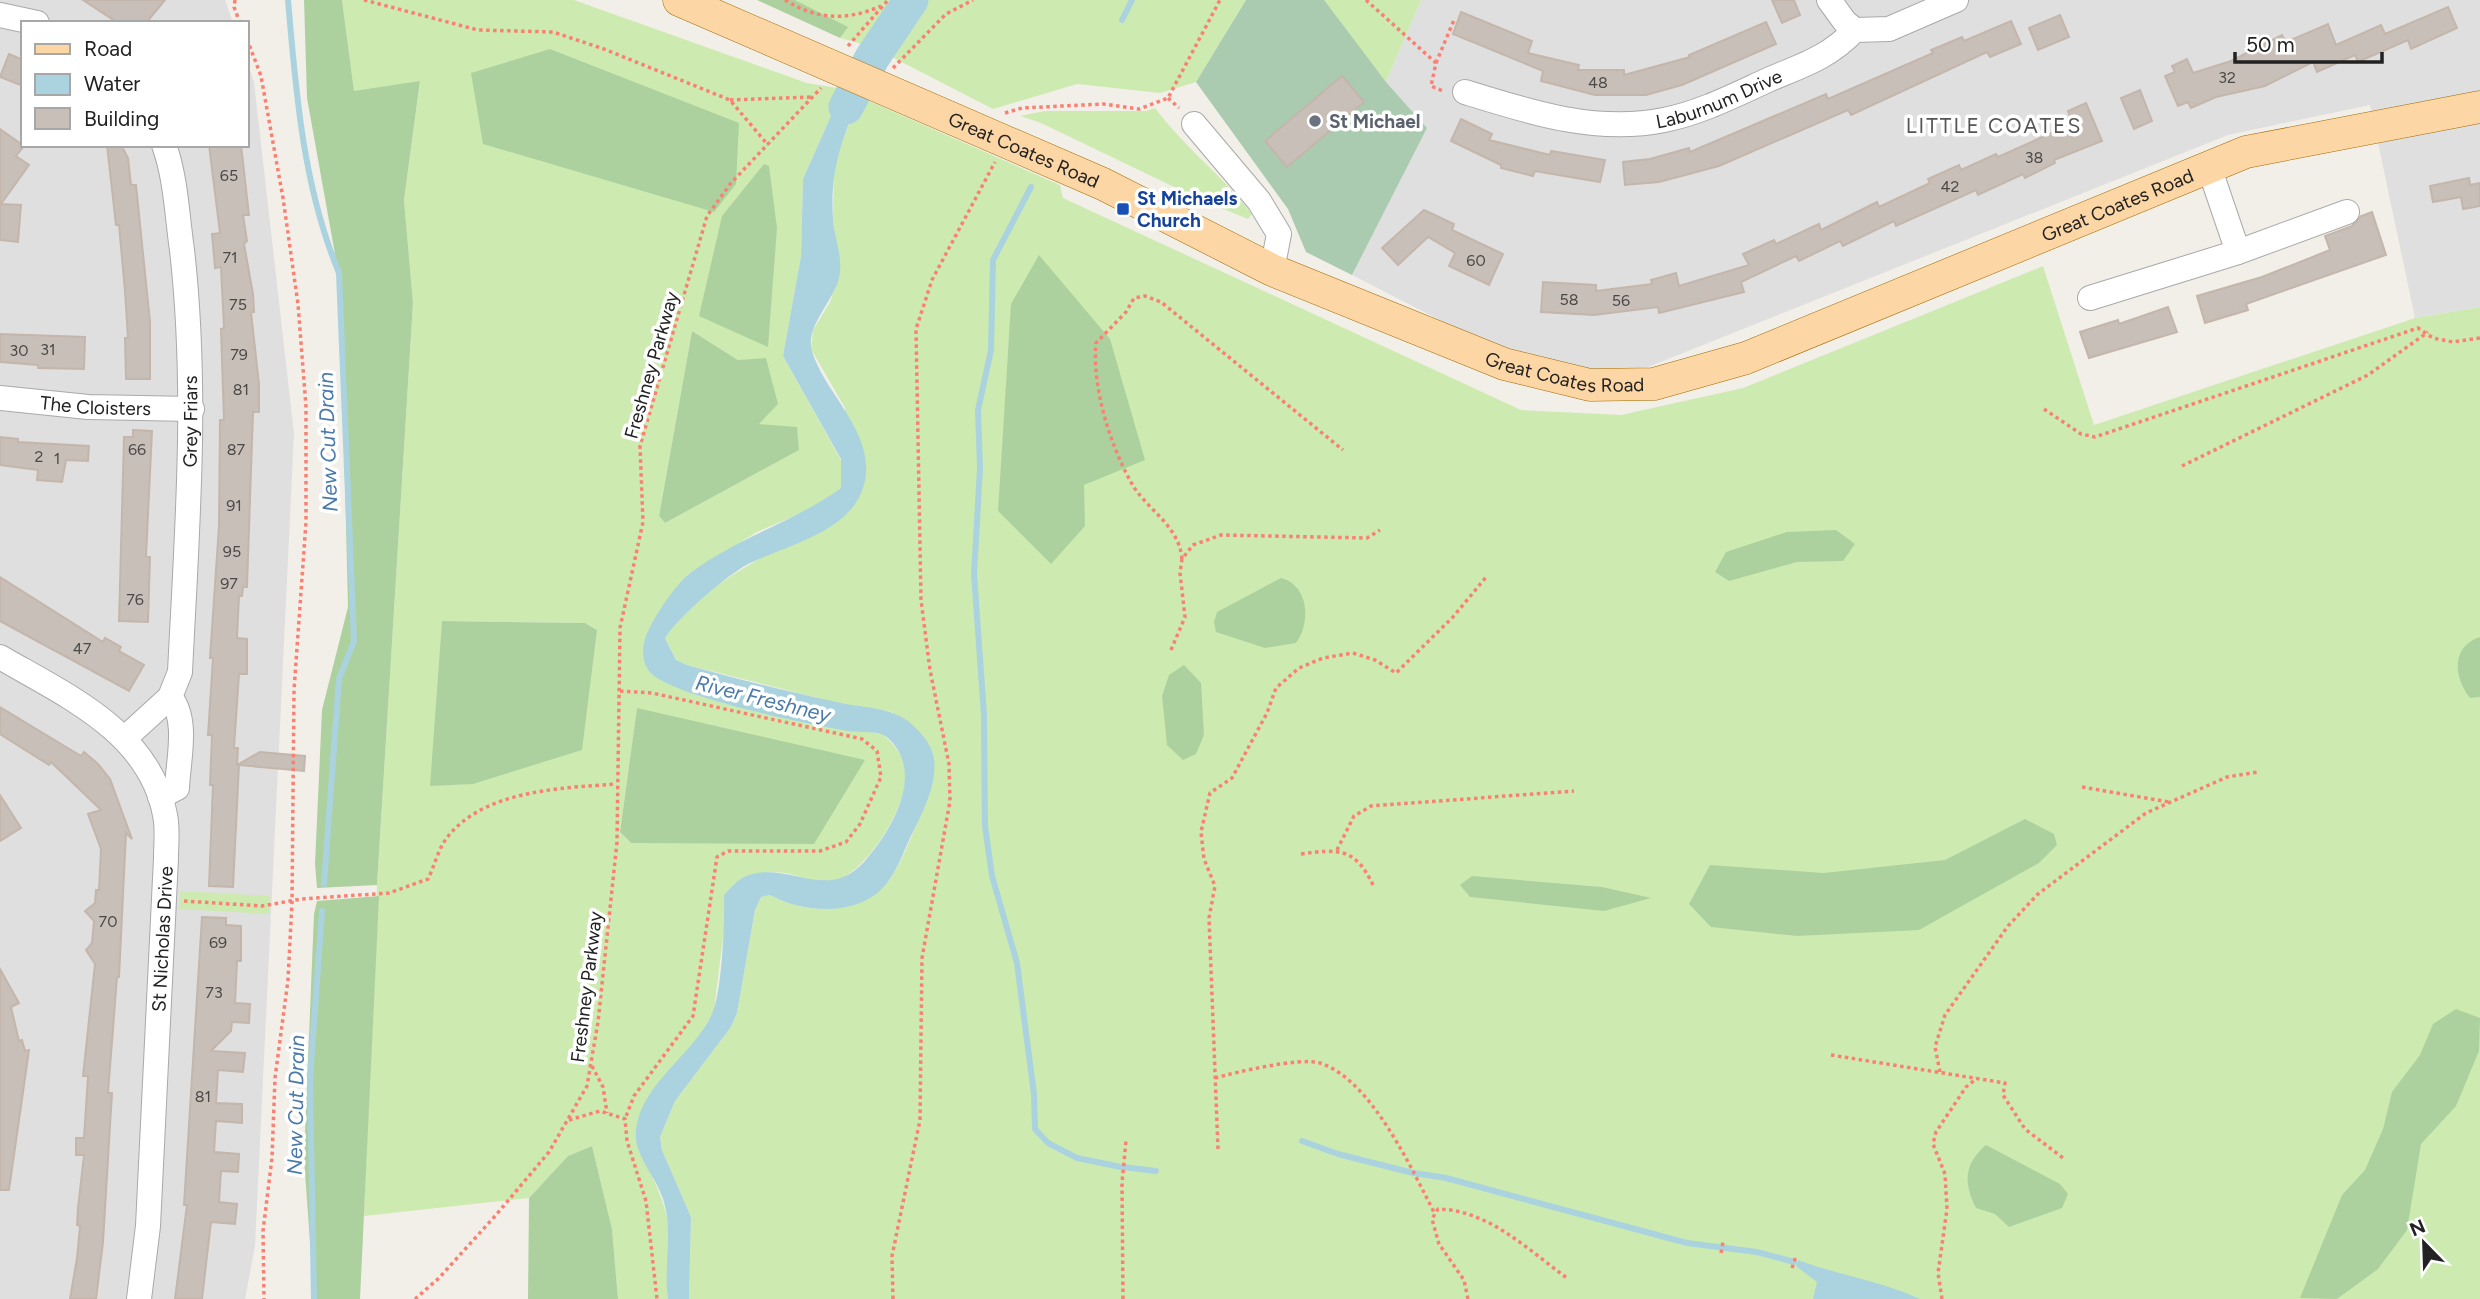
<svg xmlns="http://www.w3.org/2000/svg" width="2480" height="1299" font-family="Figtree,sans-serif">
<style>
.residential{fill:#e0dfdf}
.grass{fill:#cdebb0;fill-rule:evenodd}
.forest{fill:#add19e}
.cemetery{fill:#aacbaf}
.water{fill:#aad3df}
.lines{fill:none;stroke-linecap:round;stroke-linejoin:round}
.stream{stroke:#aad3df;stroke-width:6}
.river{stroke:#aad3df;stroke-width:35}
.building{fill:#c7bfb8;stroke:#c4b6ab;stroke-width:2}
.minor-casing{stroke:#a9a9a9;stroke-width:26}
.major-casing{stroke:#a06b00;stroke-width:33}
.path{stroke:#fa8072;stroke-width:3.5;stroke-dasharray:3.5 3.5;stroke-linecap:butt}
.minor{stroke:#fff;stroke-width:24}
.major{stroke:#fcd6a4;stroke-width:32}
.worship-dot{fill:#6b7280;stroke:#fff;stroke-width:2.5}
.transit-dot{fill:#1a4fb4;stroke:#fff;stroke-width:2.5}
.labels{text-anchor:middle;stroke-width:7;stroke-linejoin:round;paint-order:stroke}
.number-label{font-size:16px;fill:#4b4948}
.street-label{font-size:19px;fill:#222;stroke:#fff}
.worship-label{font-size:19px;font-weight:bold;fill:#5b616d;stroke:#fff;text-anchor:start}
.transit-label{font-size:19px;font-weight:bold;fill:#164399;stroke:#fff;text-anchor:start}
.neighbourhood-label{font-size:21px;letter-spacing:2px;fill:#555;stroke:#fff}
.water-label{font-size:21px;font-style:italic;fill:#4a7aab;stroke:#fff}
</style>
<rect width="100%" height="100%" fill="#f2efe9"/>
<g class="residential">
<path d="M0,0H225L233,23H23V145H247V61L254,82L294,434L255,1246L245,1299H0Z"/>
<path d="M1421,0H2480V307L2415,318L2370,105L2228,135L1648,367L1588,369L1502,352L1352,275L1427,128L1386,82Z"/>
</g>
<g class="grass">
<path d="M342,0H574L807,83L843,89L803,179L801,256L783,356L841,460V488L811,509L757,532L687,575L648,669C692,707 821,722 882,734C894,744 903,754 905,769C911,802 868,870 837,880C816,887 794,871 773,872C759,872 737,888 725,895V922L714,1010L638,1148C654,1180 670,1208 670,1245C670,1263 666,1281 668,1299H618L612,1229L592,1146L568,1156L529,1198L364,1216L377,885L413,303L404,200L420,82L354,92ZM692,331L738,360L759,424L799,450L665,523L659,516ZM442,621L585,623L597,630ZM637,709L631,843L620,832Z"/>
<path d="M795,0H895L873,26L866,45L840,38L847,27Z"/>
<path d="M926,0H1246L1196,82L1160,93L1077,84L993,109L886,54L904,23Z"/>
<path d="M1322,0H1421L1386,82Z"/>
<path d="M860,97L1060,185L1063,198L1521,410L1621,415L1743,388L2043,266L2094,425L2415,318L2480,307V1299H689L691,1217L662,1150L660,1137L675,1101L731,1027L737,1013L755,910L761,897L770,895C805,915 857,915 886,884C902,867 925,803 933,780L892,712L842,704L687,665L676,660L665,637C708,576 787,546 850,511L845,408L811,349L813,330L830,302L840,272L833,220L834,162Z"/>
<path d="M1155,108C1184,147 1223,176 1252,214L1248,219L1199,199L1041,123L1020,116L1045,111H1146Z"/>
<path d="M180,891L270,896L269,914L179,909Z"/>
</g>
<g class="forest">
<path d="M304,0H342L354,91L420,81L404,200L413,303L377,885L317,888L315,864L322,710L348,607L340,282L307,98Z"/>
<path d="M757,0H795L848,27L840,38Z"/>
<path d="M550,49L739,123L736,184L714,212L483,144L471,73Z"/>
<path d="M764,164L769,166L777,228L768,347L699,316L722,216Z"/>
<path d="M1039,255L1110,339L1145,460L1084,485L1085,526L1051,564L998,511L1011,304Z"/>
<path d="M692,331L738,360L766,358L778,404L759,424L797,427L799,450L665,523L659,516Z"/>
<path d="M1836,530L1855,544L1843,561L1797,562L1729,581L1715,572L1726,552L1787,532Z"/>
<path d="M1281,578C1309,585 1311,623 1296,643L1265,648L1216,632L1214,622L1217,612Z"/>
<path d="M442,621L585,623L597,630L582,750L473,784L430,786Z"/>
<path d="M2480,637V697L2470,698C2454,678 2450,647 2480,637Z"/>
<path d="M1184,665L1201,683L1204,735L1196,754L1183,760L1167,745L1162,696L1169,675Z"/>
<path d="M637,708L865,760L814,844L631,843L620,832Z"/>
<path d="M2025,819L2054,834L2057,845L2039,863L1919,930L1797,936L1711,927L1689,904L1710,865L1824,873L1945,860Z"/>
<path d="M1472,876L1602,887L1651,898L1604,911L1470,897L1460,885Z"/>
<path d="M379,896L360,1299H314L304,1158L314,914L317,901Z"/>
<path d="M2456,1009L2480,1018L2479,1051L2456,1106L2421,1144L2407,1230L2378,1269L2337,1299L2300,1298L2342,1195L2365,1170L2383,1129L2392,1092L2420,1055L2433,1024Z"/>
<path d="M1986,1145L2060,1184L2068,1194L2062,1208L2009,1227L1995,1214L1976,1208C1963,1182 1964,1164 1986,1145Z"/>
<path d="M592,1146L612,1229L618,1299H528L529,1198L568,1156Z"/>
</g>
<path class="cemetery" d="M1246,0H1324L1386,82L1427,128L1352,275L1306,252L1288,209L1196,82Z"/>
<g class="water">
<path d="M895,0H926L904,23L886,54L866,45L873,27Z"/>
<path d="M843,89L860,97C841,142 830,169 833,219C834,236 842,255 840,272C838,298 804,325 812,351C825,396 882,437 862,491C846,533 785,546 748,564C726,576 679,616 665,638L676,660L687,665C737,679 786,691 837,702C860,708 887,706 908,721C919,730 933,745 934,760C937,783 924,810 914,830C905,847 899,868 887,883C861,917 803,914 770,895L761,897L755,910L737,1013L731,1027L675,1101L660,1137L662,1150L691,1217L689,1299H668C663,1265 674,1233 663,1199C656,1176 633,1155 636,1130C641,1082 696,1054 713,1011C722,989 725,920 724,895C730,889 737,880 744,877C786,858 826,904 864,862C887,836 918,787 899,752C895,745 889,737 881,734C871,731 859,733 849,731C812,725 666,696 648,670C642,660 642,649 645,639C650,622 675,585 689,574C736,538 794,522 841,488V459L783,356L801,256L803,179Z"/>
<path d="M1798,1260C1838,1275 1881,1281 1920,1299H1813L1817,1282L1796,1266Z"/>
</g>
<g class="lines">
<g class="stream">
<path d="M288,0C296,93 303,186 339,273L354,641L339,679L324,884"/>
<path d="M1122,20L1132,0"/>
<path d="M1031,187L993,260L991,350L978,410L980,468L974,574L984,715L985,826L992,876L1017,963L1034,1094L1035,1129L1048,1143L1077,1158L1121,1167"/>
<path d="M1302,1141L1338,1154L1413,1173"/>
<path d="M1123,1167L1156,1171"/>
<path d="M1414,1173L1446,1178L1687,1243L1757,1252L1794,1262"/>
<path d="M314,1299L310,1079L322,911"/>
</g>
<path class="river" d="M846,107L872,58L911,0"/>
</g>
<g class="building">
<path d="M83,0H165L146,23H118Z"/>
<path d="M1772,0H1794L1800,15L1782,23Z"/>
<path d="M2448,7L2457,28L2411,49L2408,40L2358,62L2355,55L2317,72L2313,62L2265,86L2216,97L2191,108L2188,102L2178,106L2165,76L2175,72L2172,66L2187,59L2193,73L2231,61L2282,35L2286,42L2328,24L2336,45L2381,25L2385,34Z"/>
<path d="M1461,12L1532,41L1528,53L1579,65L1578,70H1624V75L1690,57L1689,55L1766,22L1776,44L1682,85L1646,95H1595L1541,81L1543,71L1453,34Z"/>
<path d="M2060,15L2069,37L2038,50L2029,28Z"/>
<path d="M2011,21L2021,44L1990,57L1987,52L1851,115L1848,110L1719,166L1659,182L1625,185L1623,162L1650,159L1689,148L1690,152L1826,94L1828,99L1933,53L1931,50L1962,37L1964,41Z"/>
<path d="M9,54L23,60V86L0,77Z"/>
<path d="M1342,76L1364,102L1287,167L1265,141Z"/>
<path d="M2140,90L2152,121L2134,129L2121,98Z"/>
<path d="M2086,103L2102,141L2054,160L2055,163L2025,178L2023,174L1978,195L1976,190L1896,226L1894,221L1843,246L1840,241L1799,261L1796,256L1741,282L1744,292L1659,313L1658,307L1594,315L1541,312L1543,282L1596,285V291L1652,284L1651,280L1676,273L1679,286L1749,265L1743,254L1774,240L1776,244L1819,224L1821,230L1877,202L1879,207L1930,183L1928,179L1959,165L1961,170L1996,154L1998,157L2060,129L2058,125L2071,120L2068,111Z"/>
<path d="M1461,119L1492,134L1489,140L1550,155L1551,151L1605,160L1600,182L1535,171L1533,176L1501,168V165L1451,141Z"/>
<path d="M0,129L24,146L16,156L29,165L1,204L21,205L18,242L0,240Z"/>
<path d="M107,145H121L128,158L131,185H136L150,322V379H126L125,338H128L125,291L119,225H116Z"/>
<path d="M209,145H241L249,215H243L247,241L244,244L253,294L254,312H251L259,384V412H253L247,587H243L242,596H239L237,638L247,639V674H239L234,748H238L237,765L260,752L305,756L304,771L239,765L233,887L209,886L213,785H210L212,735H208L213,658H210L219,526L220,420H224L221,329L224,328L221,267L215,268L212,234L220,233Z"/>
<path d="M2469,178L2470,185L2480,183V206L2463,209L2461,197L2433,202L2430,186Z"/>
<path d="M1424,210L1454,224L1452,230L1503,254L1489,285L1449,266L1455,253L1428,237L1398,265L1382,248Z"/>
<path d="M2372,212L2386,255L2246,304L2248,310L2205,323L2197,296L2262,277L2330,250L2325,236L2352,226L2361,216Z"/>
<path d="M2168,307L2177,332L2089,358L2080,332L2118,320L2119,324Z"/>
<path d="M0,334L85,337L84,369L38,368V365L0,362Z"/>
<path d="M133,430L152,431L146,557H150L148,622L119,621L124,437H133Z"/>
<path d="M0,437L18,439V442L89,446L88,461L66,460L62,482L37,480L38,470L0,465Z"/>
<path d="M0,577L103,642L105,638L121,647L119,651L144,665L129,691L0,621Z"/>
<path d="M0,707L81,756L84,752L98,764L110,779L132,839L126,833L119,977H117L108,1093H112L103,1242L96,1299H70L77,1258L80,1226L77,1225L78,1208L84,1155H76V1138H84L88,1076H83L95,964L86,950L92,943L94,921L85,911L95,903L96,890H99L101,849L88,814L101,810L51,762L49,765L0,734Z"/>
<path d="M0,795L21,828L0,841Z"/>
<path d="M202,917L226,918V925L241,926V961H237L235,1003L250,1004L249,1023L232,1022L231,1031L211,1051L245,1053L243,1072L218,1070L217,1088L216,1103L242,1104V1123L216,1121L214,1152L239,1154L238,1172L221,1171L219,1202L237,1204L235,1224L211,1222L202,1299H175L187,1205H184Z"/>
<path d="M0,969L19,1003L11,1007L19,1041L22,1040L25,1051L29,1050L9,1190H0Z"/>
</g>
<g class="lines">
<g class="minor-casing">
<g id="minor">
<path d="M1829,0L1845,22L1855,30"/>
<path d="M0,15L37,23"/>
<path id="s1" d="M1465,92C1529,112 1596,134 1664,120C1700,113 1735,95 1768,80C1803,65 1828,58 1855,30L1889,29L1956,0"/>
<path d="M1194,124L1259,201L1279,234L1272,270"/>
<path d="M2209,167L2238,252"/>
<path d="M2090,298L2238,252L2347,212"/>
<path id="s2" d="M0,398L88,407L192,409"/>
<path d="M0,657C65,695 150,732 165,815C168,828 166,844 166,858L148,1226L139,1299"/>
<path id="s3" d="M124,739L170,697L180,672C187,531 198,391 182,250C177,216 176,178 164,145"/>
<path d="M160,797L177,788C178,761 189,719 170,697"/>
</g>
</g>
<g class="major-casing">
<g id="major">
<path id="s4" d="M679,0L1103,184L1272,270L1504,364L1590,385L1654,384L1746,358L2246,152L2480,107"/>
</g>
</g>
<g class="path">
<path d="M235,0L234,7L240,23"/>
<path d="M364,0L478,30L553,32L604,49L730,100L768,145"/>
<path d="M785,0C817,20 847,21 881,6"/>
<path d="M1366,0L1436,63L1431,86L1443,91"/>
<path d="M247,39L261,76L283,198L298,304L306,407V522L294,690L292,902L288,980L275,1078L272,1158L263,1231L264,1299"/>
<path d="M848,46L888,0"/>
<path d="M1436,63L1454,20"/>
<path d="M893,68L946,14L973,0"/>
<path d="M1168,98L1179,108"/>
<path d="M730,100L812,97"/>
<path d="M1005,113L1022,108L1103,104L1139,109L1168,98L1220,0"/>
<path d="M2044,409L2081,434L2095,437L2418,328L2433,338L2453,342L2480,338"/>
<path d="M2182,466L2368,375L2428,332"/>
<path d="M1182,559C1179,525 1148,511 1132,484C1110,445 1092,388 1096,343L1126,312L1134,298L1145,296L1161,302L1343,450"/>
<path d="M1171,650L1185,617L1180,573L1182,559L1193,545L1221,535L1367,538L1380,530"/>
<path d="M620,691L652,693L862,739L877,751L881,777L860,824L846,842L820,851H728L717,857L693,1016L634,1096L625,1119"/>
<path d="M2082,787L2169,802"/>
<path d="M1337,850L1354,816L1371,806L1574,791"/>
<path d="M1301,854C1338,849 1355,847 1373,885"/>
<path d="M184,901L262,906L301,899L389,893L428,879C434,867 438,850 446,839C482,790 561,788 616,784"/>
<path d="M1831,1055L2005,1083L2003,1095L2025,1129L2063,1158"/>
<path d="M592,1066L603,1087L607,1113"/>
<path d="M1940,1072L1935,1047L1945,1015L2008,926L2038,894L2146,813L2227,777L2258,772"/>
<path d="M1215,1078C1237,1072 1300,1057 1320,1063C1372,1080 1412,1170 1435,1214"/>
<path d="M569,1120L600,1111L625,1119L627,1141L646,1201L657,1299"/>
<path d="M1218,1149L1209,918L1215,886L1204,859L1201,832L1210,793L1232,778L1267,713L1276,688L1299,668L1323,658L1353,653L1375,660L1396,673L1453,617L1487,576"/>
<path d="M1721,1253L1723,1242"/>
<path d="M1792,1268L1796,1256"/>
<path d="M415,1299L439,1278L496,1215L549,1152L587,1086L598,1022L617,842L620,628L643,522L640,446L707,216L731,183L821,88"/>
<path d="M893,1299L892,1256L920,1120L922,958L950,801L949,764L930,670L921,600L916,329L932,280L995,162"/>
<path d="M1123,1299L1122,1183L1126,1141"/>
<path d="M1468,1299L1464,1280L1439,1244L1432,1219L1438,1209C1489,1210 1528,1250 1567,1278"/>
<path d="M1942,1299L1938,1273L1947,1209L1945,1174L1933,1144L1936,1132L1966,1087L1977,1078"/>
</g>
<use href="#minor" class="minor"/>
<use href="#major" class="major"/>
</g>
<circle class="worship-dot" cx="1315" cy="121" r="7"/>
<rect class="transit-dot" x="1116" y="202" width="14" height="14" rx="3.5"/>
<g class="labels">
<g class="number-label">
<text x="2227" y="83">32</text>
<text x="1598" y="88">48</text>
<text x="2034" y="163">38</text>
<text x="229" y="181">65</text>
<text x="1950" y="192">42</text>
<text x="230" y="263">71</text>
<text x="1476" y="266">60</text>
<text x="1569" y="305">58</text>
<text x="1621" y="306">56</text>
<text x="238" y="310">75</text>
<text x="48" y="355">31</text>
<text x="19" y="356">30</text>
<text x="239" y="360">79</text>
<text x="241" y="395">81</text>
<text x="137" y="455">66</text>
<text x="236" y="455">87</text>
<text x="39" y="462">2</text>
<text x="57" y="464">1</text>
<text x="234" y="511">91</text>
<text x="232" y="557">95</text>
<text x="229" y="589">97</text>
<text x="135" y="605">76</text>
<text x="82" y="654">47</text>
<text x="108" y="927">70</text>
<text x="218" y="948">69</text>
<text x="214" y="998">73</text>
<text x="203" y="1102">81</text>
</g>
<g class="street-label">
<text dy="7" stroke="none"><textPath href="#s1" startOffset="262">Laburnum Drive</textPath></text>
<text dy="7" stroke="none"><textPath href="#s4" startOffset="376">Great Coates Road</textPath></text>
<text dy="7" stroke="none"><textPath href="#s4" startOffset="1552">Great Coates Road</textPath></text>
<text transform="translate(651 365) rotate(-74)" y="7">Freshney Parkway</text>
<text dy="7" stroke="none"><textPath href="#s4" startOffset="964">Great Coates Road</textPath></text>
<text dy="7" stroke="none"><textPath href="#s2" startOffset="96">The Cloisters</textPath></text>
<text dy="7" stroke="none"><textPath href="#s3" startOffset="340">Grey Friars</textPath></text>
<text transform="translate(162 939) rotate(-87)" y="7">St Nicholas Drive</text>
<text transform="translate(586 987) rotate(-83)" y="7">Freshney Parkway</text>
</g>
<g class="worship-label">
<text x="1329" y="128">St Michael</text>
</g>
<g class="transit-label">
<text x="1137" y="205">St Michaels<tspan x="1137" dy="22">Church</tspan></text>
</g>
<g class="neighbourhood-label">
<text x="1994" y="133">LITTLE COATES</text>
</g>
<g class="water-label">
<text transform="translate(328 442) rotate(-92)" y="7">New Cut Drain</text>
<text transform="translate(763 699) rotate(14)" y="7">River Freshney</text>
<text transform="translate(296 1105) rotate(-89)" y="7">New Cut Drain</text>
</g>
</g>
<rect x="21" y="21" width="228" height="126" fill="#ffffff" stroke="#a7a7a7" stroke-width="2"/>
<rect x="35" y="44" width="35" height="10" fill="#fcd6a4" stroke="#a7a7a7" stroke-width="2"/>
<text x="84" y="56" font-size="21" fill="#222222">Road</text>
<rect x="35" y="74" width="35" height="21" fill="#aad3df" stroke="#a7a7a7" stroke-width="2"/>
<text x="84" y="91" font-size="21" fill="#222222">Water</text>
<rect x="35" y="108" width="35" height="21" fill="#c7bfb8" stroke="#a7a7a7" stroke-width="2"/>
<text x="84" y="126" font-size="21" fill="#222222">Building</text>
<g transform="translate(2424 1243) rotate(337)" stroke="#ffffff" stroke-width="5" paint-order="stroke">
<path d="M0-5L12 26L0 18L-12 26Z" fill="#222222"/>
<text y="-10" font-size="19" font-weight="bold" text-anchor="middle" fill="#222222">N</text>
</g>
<path d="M2235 52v10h147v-10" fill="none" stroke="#222222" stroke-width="3.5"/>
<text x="2246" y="52" font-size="21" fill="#222222" stroke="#ffffff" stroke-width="5" paint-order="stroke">50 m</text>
</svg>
